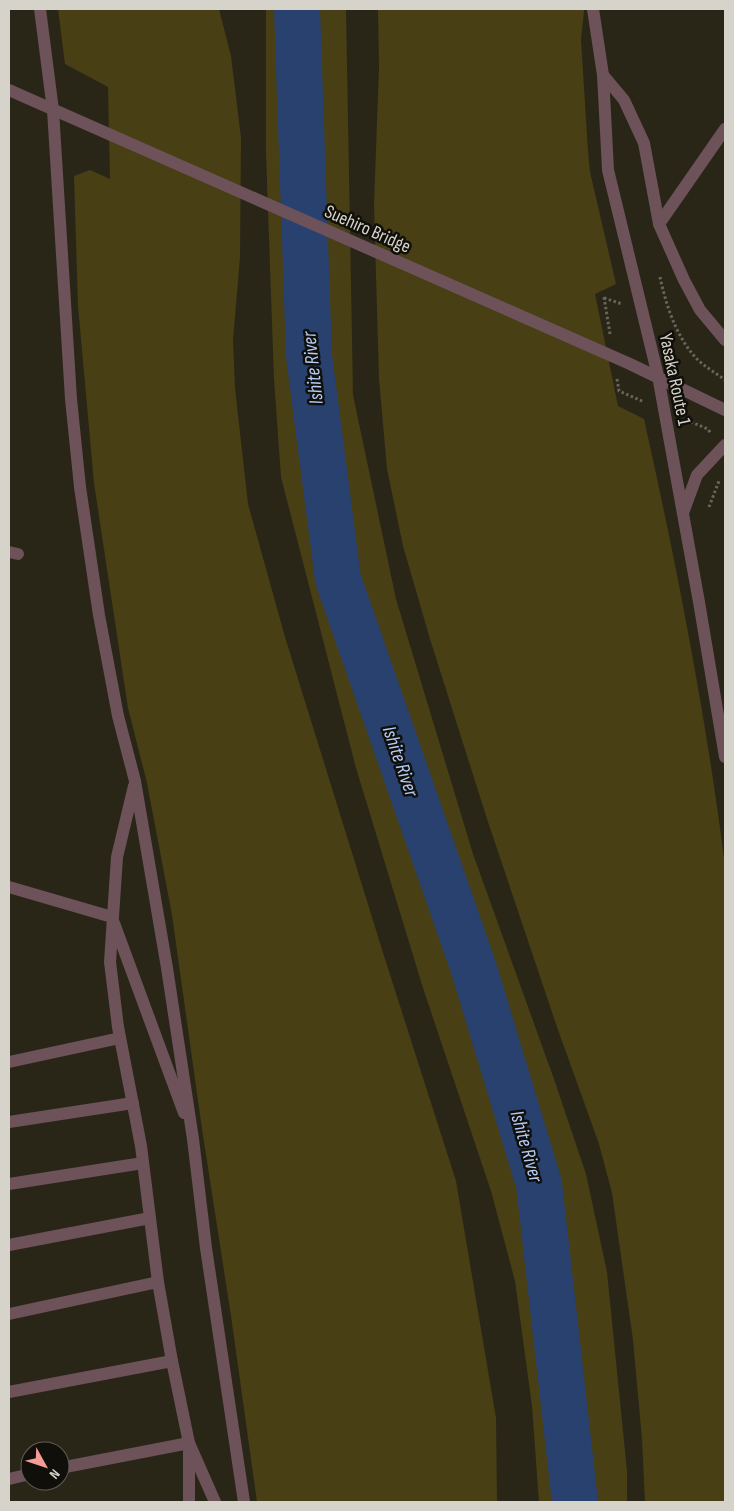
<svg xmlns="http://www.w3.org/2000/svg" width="734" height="1511" font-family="'Sofia Sans Condensed',sans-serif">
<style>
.green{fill:#483f15}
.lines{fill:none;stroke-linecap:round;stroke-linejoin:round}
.river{stroke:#28416f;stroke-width:46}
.path{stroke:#686559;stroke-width:3;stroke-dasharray:2.5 2.5;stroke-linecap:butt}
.minor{stroke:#6d5259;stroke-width:12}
.labels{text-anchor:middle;stroke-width:5;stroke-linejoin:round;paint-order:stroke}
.street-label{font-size:19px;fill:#d5d3ca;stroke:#100f09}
.water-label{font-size:20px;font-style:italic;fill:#b3ccf9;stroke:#100f09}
</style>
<rect width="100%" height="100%" fill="#292618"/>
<g class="green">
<path d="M58,9H219L231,56L241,138L240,257L233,340L235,388L248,504L285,637L385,959L456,1181L496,1418L497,1502H257L231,1316L202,1129L172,915L147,783L128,708L94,483L78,306L74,176L90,170L110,179L108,87L65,64Z"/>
<path d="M266,9H346L353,395L396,599L473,854L554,1079L586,1174L607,1272L627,1471V1502H539L532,1406L515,1281L491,1191L423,988L356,768L281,477L274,379L266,153Z"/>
<path d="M378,9H584V11L581,40L588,151L590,172L616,284L595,294L618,406L644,419C677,567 706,715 725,866V1502H645L642,1439L633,1340L612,1193L599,1144L557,1027L488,822L430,639L403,546L387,469L379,379L374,205L379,67Z"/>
</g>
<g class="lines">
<path class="river" d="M297,9L309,356L338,579L474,969L539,1184L575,1502"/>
<g class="path">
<path d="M660,277C666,305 676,337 697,359C705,367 716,373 725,380"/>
<path d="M604,297L610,334"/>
<path d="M604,298L622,304"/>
<path d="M617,379L619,391L644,402"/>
<path d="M686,420L708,429L711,434"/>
<path d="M709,507L719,481"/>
</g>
<g class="minor">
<path d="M40,9L53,110L71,399L80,487L99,615L118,716L135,781L167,968L193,1139L206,1248L244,1502"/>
<path d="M593,9L603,75L608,170L658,376L699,602L725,757"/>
<path d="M603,75L624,100L644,143L659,224L684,280L700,310L725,340"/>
<path d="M9,90L630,364L725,410"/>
<path d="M659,224L725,129"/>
<path d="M683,513L697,475L725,445"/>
<path d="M9,552L18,554"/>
<path d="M134,786L117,857L110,962L118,1027L141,1146L158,1282L172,1361L189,1443L215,1502"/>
<path d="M9,887L112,917"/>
<path d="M114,923L184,1113"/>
<path d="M9,1062L120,1038"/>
<path d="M9,1122L133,1103"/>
<path d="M9,1184L143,1163"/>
<path d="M9,1245L150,1218"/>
<path d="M9,1314L158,1282"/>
<path d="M9,1392L172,1361"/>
<path d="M60,1468L189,1443V1502"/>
<path d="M9,1479L30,1474"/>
</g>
</g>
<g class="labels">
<g class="street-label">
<text transform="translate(368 228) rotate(24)" y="7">Suehiro Bridge</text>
<text transform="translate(676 379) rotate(78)" y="7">Yasaka Route 1</text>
</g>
<g class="water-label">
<text transform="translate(312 368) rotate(-96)" y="7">Ishite River</text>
<text transform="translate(401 761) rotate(71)" y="7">Ishite River</text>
<text transform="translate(527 1146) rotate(74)" y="7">Ishite River</text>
</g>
</g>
<rect width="734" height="1511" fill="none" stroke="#d5d3ca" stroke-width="20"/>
<g transform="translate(45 1466) rotate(130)"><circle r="24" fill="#100f09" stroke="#5f5d56"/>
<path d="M0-4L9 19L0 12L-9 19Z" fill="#f59c94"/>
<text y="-8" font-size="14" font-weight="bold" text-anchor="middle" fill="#d5d3ca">N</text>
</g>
</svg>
